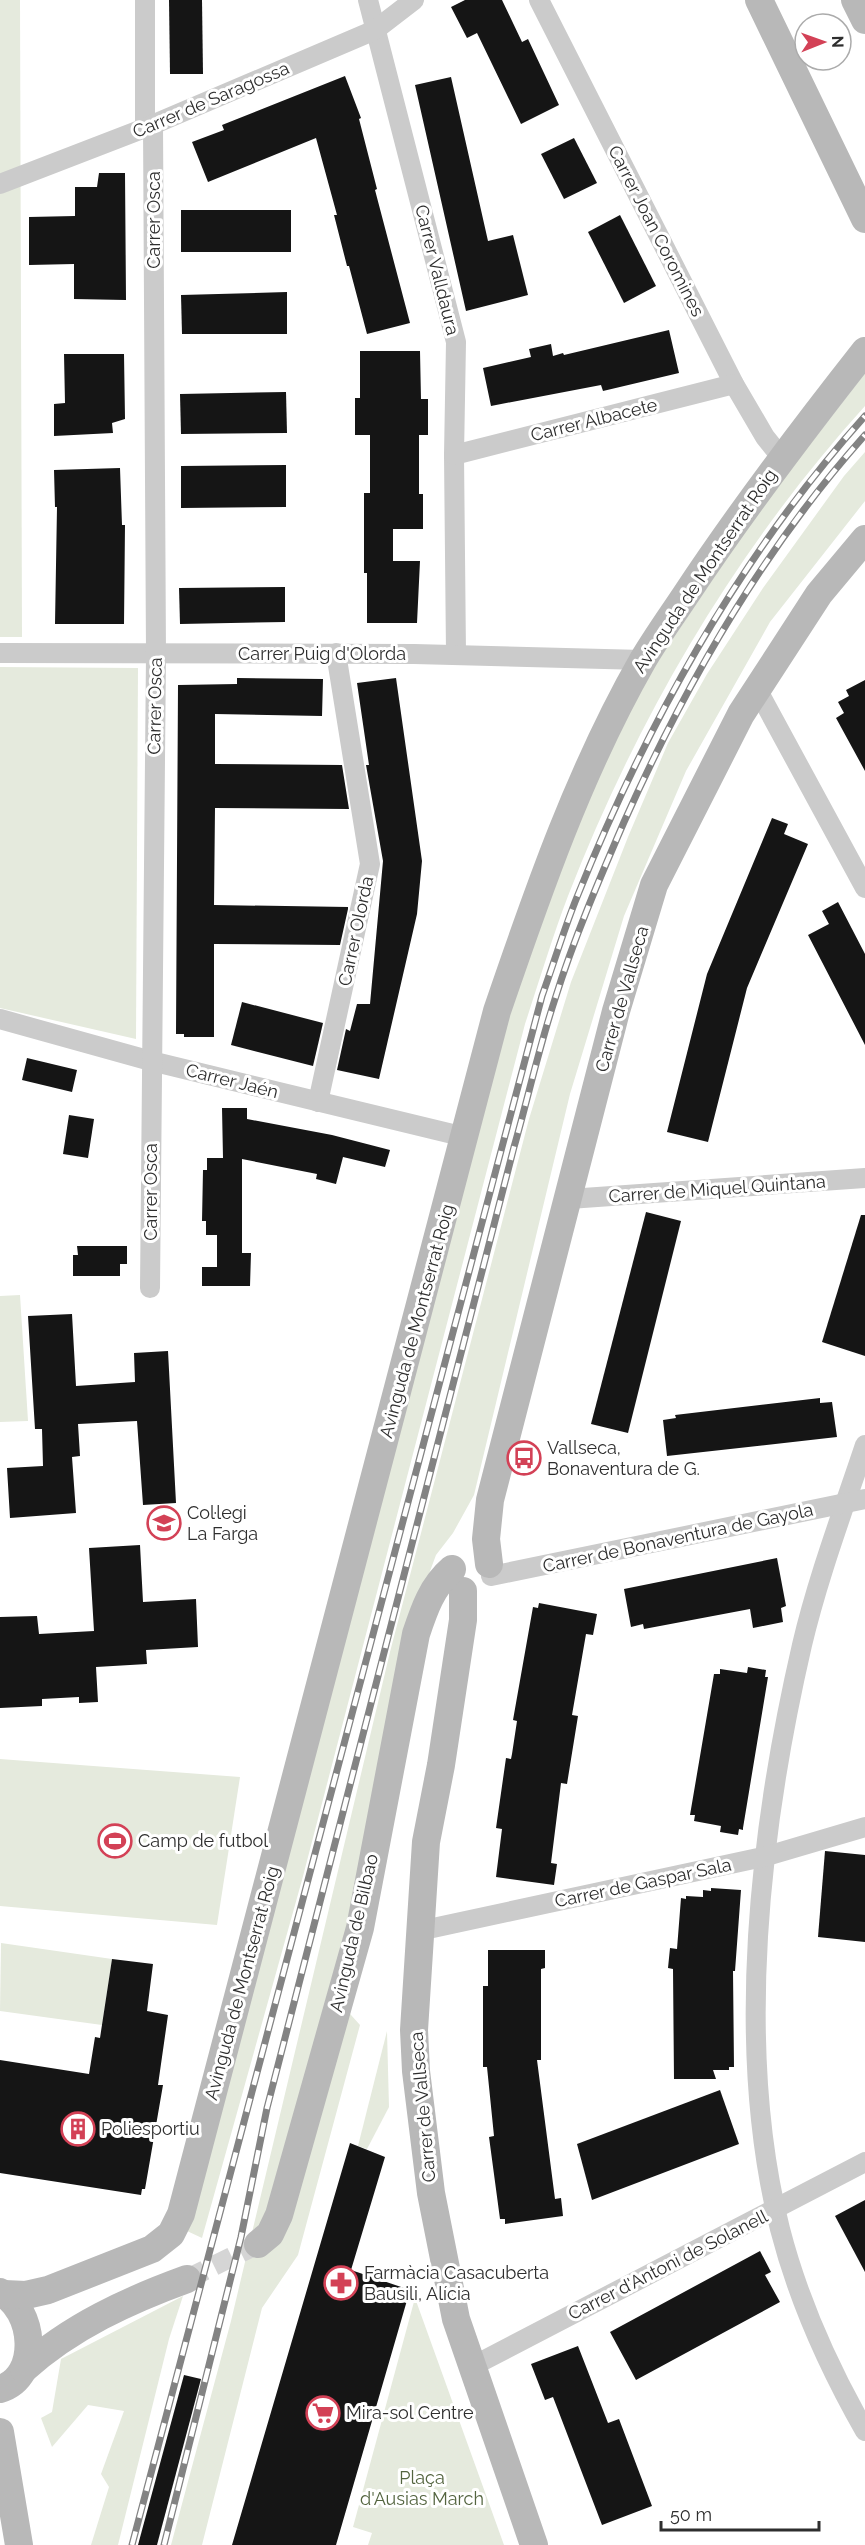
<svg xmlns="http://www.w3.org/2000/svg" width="865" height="2545" font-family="Raleway,sans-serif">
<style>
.green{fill:#e5eadd}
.building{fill:#151515}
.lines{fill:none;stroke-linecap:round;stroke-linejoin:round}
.street-tunnel{stroke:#d5d5d5;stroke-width:20;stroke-dasharray:20 10;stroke-linecap:butt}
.street{stroke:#cbcbcb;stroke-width:20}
.secondary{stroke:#b8b8b8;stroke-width:28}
.rail-casing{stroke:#838383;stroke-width:7}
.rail{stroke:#fff;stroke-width:4.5;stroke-dasharray:14;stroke-linecap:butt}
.labels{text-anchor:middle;stroke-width:6;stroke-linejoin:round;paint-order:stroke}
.street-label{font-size:18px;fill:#2e2e2e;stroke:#fff}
.poi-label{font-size:18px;fill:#2e2e2e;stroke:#fff;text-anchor:start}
.park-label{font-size:18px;fill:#546540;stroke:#fff}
</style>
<rect width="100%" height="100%" fill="#fff"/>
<g class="green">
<path d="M0,0H20L22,637H0Z"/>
<path d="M865,373V406C735,550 638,716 568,896C552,938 539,982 525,1024L302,1880L202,2238L187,2231L519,974L585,798L642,685L757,513Z"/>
<path d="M865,452V501L770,622L686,771L624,916L570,1094L474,1495L453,1533L436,1555L426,1582L334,1996L360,2025L298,2255L262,2308L202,2545H171L231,2321L390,1652L529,1119L571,982L628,837L668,743L707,674L763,588L844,476Z"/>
<path d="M0,667L138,668L136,1039L0,1008Z"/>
<path d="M20,1295L28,1421L0,1422V1296Z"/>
<path d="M0,1759L240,1777L217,1925L0,1906Z"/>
<path d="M1,1943L112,1959L102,2025L0,2011Z"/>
<path d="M387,2031L389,2107L367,2149L358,2146Z"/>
<path d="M183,2296L169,2339L118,2545H91L109,2487L101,2474L124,2411L88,2405L52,2447L41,2418L52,2412L61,2359Z"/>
<path d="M415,2298L504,2545H368L372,2533L353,2527Z"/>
</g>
<g class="building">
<path d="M169,0H202L203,74H170Z"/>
<path d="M465,0H502L522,42L528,39L559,105L521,124L477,33L467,38L451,7Z"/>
<path d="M345,76L361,118L359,119L377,189L375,190L410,323L367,334L349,266H347L334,215H337L316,138L208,182L192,142L224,130L222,125Z"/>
<path d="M451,77L488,241L513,235L528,295L466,311L415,85Z"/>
<path d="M574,138L597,183L564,199L541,154Z"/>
<path d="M99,173H125L126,300L74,299V264L29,265V217L75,216V187H97Z"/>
<rect x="181" y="210" width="110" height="42"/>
<path d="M620,215L656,286L624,303L588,232Z"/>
<path d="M287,292V334H182L181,295Z"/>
<path d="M669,330L679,373L603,391L601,385L491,406L483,368L531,357L529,349L551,344L553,356L563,353L564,355Z"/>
<path d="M360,351H420L421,399H428V435H419V494H423V529H393V561H420L417,623H367V573H364V493H370V435H355V398H360Z"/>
<path d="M64,354H124L125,419L112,423L113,433L54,436V404L65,403Z"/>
<path d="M286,392L287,433L181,434L180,394Z"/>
<path d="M286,465V507L181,508V466Z"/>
<path d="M120,468L122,525H125L124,624H55L57,507H55L54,470Z"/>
<path d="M285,587V622L180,624L179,588Z"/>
<path d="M237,678L323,679L322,716L215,714V764L342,765L349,809L215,808L214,905L348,907V909L340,945L214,944V1037H184V1034H176L178,685L237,684Z"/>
<path d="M396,678L422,861L417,914L379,1079L337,1070L346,1029L350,1031L357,1004H370L383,861L366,765H369L357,683Z"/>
<path d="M865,680V771L836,718L844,713L838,702L849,696L846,690Z"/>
<path d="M772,818L788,824L784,834L808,844L747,988L708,1142L667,1132L707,974Z"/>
<path d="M838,902L865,954V1045L808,935L829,924L822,911Z"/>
<path d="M242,1002L323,1023L313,1066L231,1045Z"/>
<path d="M27,1058L77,1070L72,1092L22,1080Z"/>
<path d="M222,1108H247V1119L332,1135L390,1150L385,1167L343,1157L336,1184L316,1179L317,1174L242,1159V1253H251L250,1286H202V1267H217V1235H206V1221H202L203,1170H207V1158H223Z"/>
<path d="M69,1115L94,1119L88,1158L63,1154Z"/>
<path d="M646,1212L681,1221L628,1433L591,1424Z"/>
<path d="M861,1215H865V1356L822,1342Z"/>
<path d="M77,1246H127V1264H120V1276H73V1255H78Z"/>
<path d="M72,1314L76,1386L135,1382L134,1353L168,1351L176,1503L143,1505L137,1421L78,1424L80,1456L72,1457L76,1513L10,1518L7,1468L43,1466L42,1429H35L28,1316Z"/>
<path d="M820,1398V1403L832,1402L837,1437L667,1456L663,1420L676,1418L675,1415Z"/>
<path d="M140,1545L143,1602L196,1599L198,1647L146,1650L147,1664L96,1667L98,1702L79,1703V1697L42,1699V1706L0,1708V1617L37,1616L39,1634L94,1631L89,1548Z"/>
<path d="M777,1558L786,1606L781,1608L783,1622L753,1628L750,1609L644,1629L643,1624L631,1627L624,1589Z"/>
<path d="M539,1603L597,1614L593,1635L586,1634L572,1715L578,1716L567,1784L561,1783L551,1863L557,1864L554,1885L496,1877L502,1829L496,1828L506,1758L511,1759L512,1754L517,1721L513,1720L533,1607L538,1608Z"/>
<path d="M748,1667L766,1670L765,1677H768L743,1828V1830L739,1829L738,1835L720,1832L721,1826L694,1821L695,1815H690L714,1674H720V1669L747,1673Z"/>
<path d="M825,1851L865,1855V1942L818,1937Z"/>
<path d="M711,1888L741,1890L735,1971H733L734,2067H729V2070H713L716,2079H674L673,1969L668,1968L670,1948L677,1949L681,1898L686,1899V1896L703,1897V1890L711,1891Z"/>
<path d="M488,1950H545V1968L541,1969V2060H537L555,2199L561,2198L563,2216L505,2224V2219H500L489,2137L494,2136L487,2067H483V1986H488Z"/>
<path d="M112,1959L153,1964L147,2011L168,2015L158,2085H163L145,2189H142L141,2195L0,2173V2060L89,2074L95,2037L100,2038Z"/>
<path d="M720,2090L739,2144L592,2200L577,2144Z"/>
<path d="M350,2143L385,2157L351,2270L410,2290L336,2545H232Z"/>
<path d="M865,2200V2272L835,2216Z"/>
<path d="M760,2251L771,2272L765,2275L780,2302L636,2380L610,2332Z"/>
<path d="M578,2346L608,2423L619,2419L652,2506L602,2525L553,2397L545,2400L531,2364Z"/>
<path d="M184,2375L201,2379L157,2545H138Z"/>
</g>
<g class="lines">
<path class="street-tunnel" d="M187,2279L258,2244"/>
<g class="street">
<path d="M368,0L456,342L454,455L456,654"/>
<path d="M539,0L734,384L765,437L781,457"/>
<path d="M145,128V0"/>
<path d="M0,184L145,128L375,30L414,0"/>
<path d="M454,455L734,384"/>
<path d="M0,653L414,654L643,660"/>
<path d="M757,689L865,888"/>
<path d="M0,1019L151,1061L465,1137"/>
<path d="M318,1102L370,864L336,653"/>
<path d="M569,1199L865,1178"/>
<path d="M150,1288L156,654L153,124"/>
<path d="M865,1445C843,1511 818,1577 802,1645C760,1827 734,2046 780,2229C798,2299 829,2368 865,2431"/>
<path d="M491,1576L865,1499"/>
<path d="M419,1931L767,1856L865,1827"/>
<path d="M471,2367L865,2162"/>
</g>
<g class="secondary">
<path d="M759,0L865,219"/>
<path d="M855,0L865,20"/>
<path d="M489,1564L486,1539L490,1500L616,1011L654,885L741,714L819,594L865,539"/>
<path d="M463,1591V1620L441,1765L426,1842L414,2030L416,2071L431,2193L456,2319L534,2545"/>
<path d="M258,2244L270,2234L279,2215L360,1928L416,1634C424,1610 432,1586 452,1569"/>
<path d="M0,2292C35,2309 41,2377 0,2389"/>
<path d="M4,2294L26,2295L48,2290L152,2249L171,2234L181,2214L497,1011C538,891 580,770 643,660C656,638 671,617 685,596C741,511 802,431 865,351"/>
<path d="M24,2369C70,2327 129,2300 187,2279"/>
<path d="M0,2432L19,2545"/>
</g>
<g class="rail-casing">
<g id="rail">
<path d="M132,2545L542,996C554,963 564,929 577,897C647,723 739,556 865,416"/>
<path d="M164,2545L241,2237L267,2108L514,1147C528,1098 539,1047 555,999C574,938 599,880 624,822C686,683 763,549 865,435"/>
</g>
</g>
<use href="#rail" class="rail"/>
</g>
<defs>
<g id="bus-ring" transform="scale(1.725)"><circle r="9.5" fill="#fff" stroke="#d34156" stroke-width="1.5"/><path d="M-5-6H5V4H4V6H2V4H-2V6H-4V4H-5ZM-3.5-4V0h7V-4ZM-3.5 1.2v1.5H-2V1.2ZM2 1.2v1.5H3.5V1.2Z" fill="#d34156"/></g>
<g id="school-ring" transform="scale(1.725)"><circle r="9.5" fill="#fff" stroke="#d34156" stroke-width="1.5"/><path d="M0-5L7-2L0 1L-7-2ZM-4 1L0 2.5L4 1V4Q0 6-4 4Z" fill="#d34156"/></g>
<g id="stadium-ring" transform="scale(1.725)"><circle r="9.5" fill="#fff" stroke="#d34156" stroke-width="1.5"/><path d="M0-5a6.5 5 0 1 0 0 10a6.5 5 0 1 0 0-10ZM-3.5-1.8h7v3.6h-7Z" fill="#d34156"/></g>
<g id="building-ring" transform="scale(1.725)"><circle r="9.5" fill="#fff" stroke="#d34156" stroke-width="1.5"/><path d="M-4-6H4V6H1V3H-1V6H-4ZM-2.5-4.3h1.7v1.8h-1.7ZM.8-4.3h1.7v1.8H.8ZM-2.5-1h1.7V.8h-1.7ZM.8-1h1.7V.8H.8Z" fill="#d34156"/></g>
<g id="pharmacy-ring" transform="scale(1.725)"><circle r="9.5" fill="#fff" stroke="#d34156" stroke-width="1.5"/><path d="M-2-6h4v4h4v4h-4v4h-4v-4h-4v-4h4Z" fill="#d34156"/></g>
<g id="supermarket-ring" transform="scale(1.725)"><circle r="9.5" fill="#fff" stroke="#d34156" stroke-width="1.5"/><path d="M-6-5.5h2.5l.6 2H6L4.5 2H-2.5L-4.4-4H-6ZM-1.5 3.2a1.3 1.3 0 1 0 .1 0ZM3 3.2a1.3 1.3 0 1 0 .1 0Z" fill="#d34156"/></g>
</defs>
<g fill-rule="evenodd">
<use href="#bus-ring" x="524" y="1458"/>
<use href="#school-ring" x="164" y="1523"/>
<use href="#stadium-ring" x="115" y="1841"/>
<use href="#building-ring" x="78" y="2129"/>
<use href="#pharmacy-ring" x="341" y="2283"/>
<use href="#supermarket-ring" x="323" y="2413"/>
</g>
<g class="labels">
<g class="street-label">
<text transform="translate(211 100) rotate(-23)" y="6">Carrer de Saragossa</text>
<text transform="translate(154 220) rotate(-90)" y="6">Carrer Osca</text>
<text transform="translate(656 231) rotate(63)" y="6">Carrer Joan Coromines</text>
<text transform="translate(437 270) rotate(76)" y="6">Carrer Valldaura</text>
<text transform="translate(594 420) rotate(-14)" y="6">Carrer Albacete</text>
<text transform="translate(705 571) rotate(-56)" y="6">Avinguda de Montserrat Roig</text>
<text x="322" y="660">Carrer Puig d'Olorda</text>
<text transform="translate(155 706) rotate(-89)" y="6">Carrer Osca</text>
<text transform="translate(356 931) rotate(-78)" y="6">Carrer Olorda</text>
<text transform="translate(622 999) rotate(-74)" y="6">Carrer de Vallseca</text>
<text transform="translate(232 1081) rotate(14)" y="6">Carrer Jaén</text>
<text transform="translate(717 1189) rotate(-4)" y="6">Carrer de Miquel Quintana</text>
<text transform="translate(151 1192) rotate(-90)" y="6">Carrer Osca</text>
<text transform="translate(417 1321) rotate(-75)" y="6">Avinguda de Montserrat Roig</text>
<text transform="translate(678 1538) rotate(-12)" y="6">Carrer de Bonaventura de Gayola</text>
<text transform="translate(643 1883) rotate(-12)" y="6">Carrer de Gaspar Sala</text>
<text transform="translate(354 1933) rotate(-77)" y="6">Avinguda de Bilbao</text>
<text transform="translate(242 1983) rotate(-75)" y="6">Avinguda de Montserrat Roig</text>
<text transform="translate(423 2107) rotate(-95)" y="6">Carrer de Vallseca</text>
<text transform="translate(668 2265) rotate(-27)" y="6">Carrer d'Antoni de Solanell</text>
</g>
<g class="poi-label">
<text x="547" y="1454">Vallseca,<tspan x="547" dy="21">Bonaventura de G.</tspan></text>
<text x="187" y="1519">Col·legi<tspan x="187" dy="21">La Farga</tspan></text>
<text x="138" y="1847">Camp de futbol</text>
<text x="101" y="2135">Poliesportiu</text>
<text x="364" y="2279">Farmàcia Casacuberta<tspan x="364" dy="21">Bausili, Alícia</tspan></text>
<text x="346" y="2419">Mira-sol Centre</text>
</g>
<g class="park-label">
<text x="422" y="2484">Plaça<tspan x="422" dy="21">d'Ausias March</tspan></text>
</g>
</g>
<g transform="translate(823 42) rotate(89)"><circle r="28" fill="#ffffff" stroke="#ababab" stroke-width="1.5"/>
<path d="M0-4.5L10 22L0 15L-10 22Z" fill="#d34156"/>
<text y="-9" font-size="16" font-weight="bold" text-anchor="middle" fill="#2e2e2e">N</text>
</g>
<path d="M661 2521v9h158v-9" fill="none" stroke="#2e2e2e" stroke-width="3"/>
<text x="670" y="2521" font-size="18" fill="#2e2e2e" stroke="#ffffff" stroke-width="4.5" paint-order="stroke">50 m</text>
</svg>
